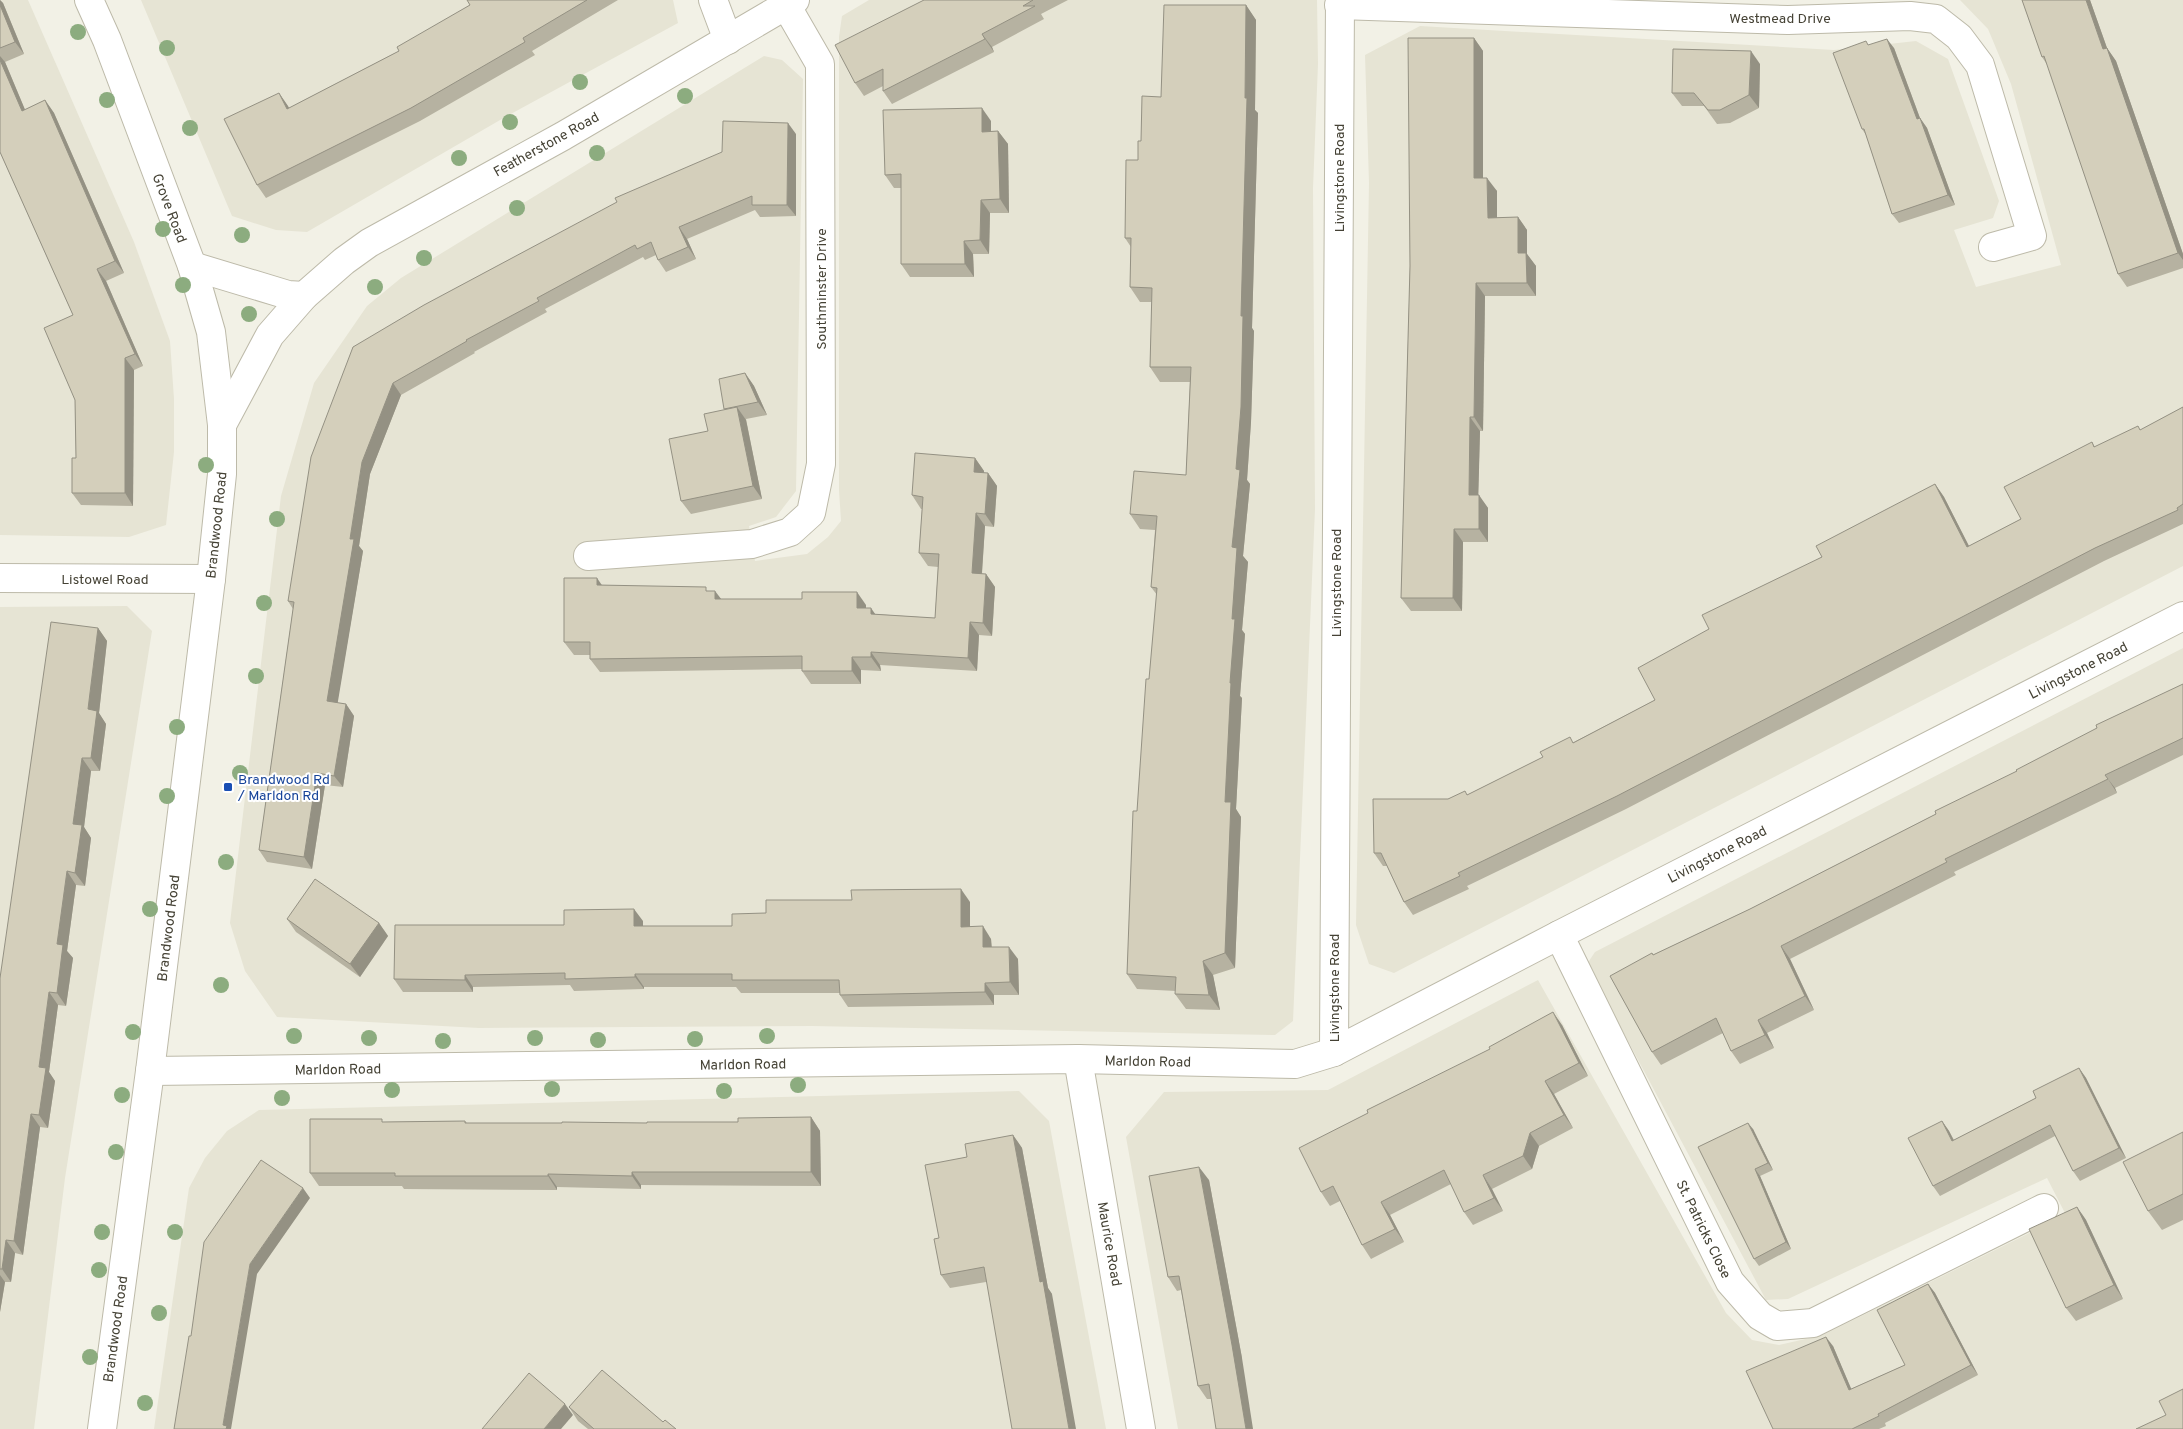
<svg xmlns="http://www.w3.org/2000/svg" width="2183" height="1429" font-family="Overpass,sans-serif">
<style>
.residential{fill:#e6e4d4}
.lines{fill:none;stroke-linecap:round;stroke-linejoin:round}
.minor-casing{stroke:#bdbaa9;stroke-width:30}
.minor{stroke:#fff;stroke-width:28}
.tree{fill:#8cac7f}
.wall{fill:#b6b2a1}
.shaded-wall{fill:#949183}
.building{fill:#d4cfbb;stroke:#949183}
.transit-dot{fill:#1a4fb4;stroke:#fff;stroke-width:2}
.labels{text-anchor:middle;stroke-width:4;stroke-linejoin:round;paint-order:stroke}
.street-label{font-size:14px;fill:#454235;stroke:#fff}
.transit-label{font-size:14px;fill:#164399;stroke:#fff;text-anchor:start}
</style>
<rect width="100%" height="100%" fill="#f2f1e6"/>
<g class="residential">
<path d="M0,0H28L134,242L170,341L174,399V452L166,525L129,537L0,535Z"/>
<path d="M141,0H673L678,23L507,116L307,232L276,230L232,216Z"/>
<path d="M869,0H1317L1318,64L1313,188L1315,509L1293,1021L1275,1035L812,1026L479,1028L277,1017L245,971L230,923L281,496L314,383L367,306L401,278L764,56L782,60L803,79L796,491L776,517L749,526L755,561L807,554L828,537L841,521L839,490V37L842,16Z"/>
<path d="M1960,0H2183V566L1394,973L1369,964L1356,925L1369,183L1365,55L1420,26L1834,50L1916,41L1948,59L1999,201L1993,218L1954,230L1976,287L2061,265L2011,84L1988,29Z"/>
<path d="M127,606L152,631L65,1178L34,1429H0V607Z"/>
<path d="M2183,648V1429H1178L1126,1137L1164,1092L1328,1090L1538,980L1726,1313L1752,1340L1779,1345L1823,1335L2066,1215L2047,1178L1788,1299L1766,1300L1587,964L1595,952Z"/>
<path d="M1019,1091L1049,1121L1106,1429H154L189,1188L205,1158L227,1131L259,1110Z"/>
</g>
<g class="lines">
<g class="minor-casing">
<g id="minor">
<path d="M89,0L107,40L192,266L211,332L222,425V474L211,579L150,1071L102,1429"/>
<path d="M713,0L728,40"/>
<path d="M1340,0L1334,1052L1559,935L2183,616"/>
<path d="M1339,5L1788,20L1910,16L1936,19L1959,37L1980,65L2032,236L1993,247"/>
<path d="M192,266L288,295L304,296L344,261L369,243L563,136L795,0"/>
<path d="M222,425L270,335L304,296"/>
<path d="M588,556L752,544L790,532L811,513L821,464L820,64L786,5"/>
<path d="M0,578L211,579"/>
<path d="M1559,935L1730,1282L1760,1316L1777,1326L1813,1323L2044,1208"/>
<path d="M1078,1059L1141,1429"/>
<path d="M150,1071L1078,1059L1295,1064L1334,1052"/>
</g>
</g>
<use href="#minor" class="minor"/>
</g>
<g class="tree">
<circle cx="78" cy="32" r="8"/>
<circle cx="167" cy="48" r="8"/>
<circle cx="580" cy="82" r="8"/>
<circle cx="685" cy="96" r="8"/>
<circle cx="107" cy="100" r="8"/>
<circle cx="510" cy="122" r="8"/>
<circle cx="190" cy="128" r="8"/>
<circle cx="597" cy="153" r="8"/>
<circle cx="459" cy="158" r="8"/>
<circle cx="517" cy="208" r="8"/>
<circle cx="163" cy="229" r="8"/>
<circle cx="242" cy="235" r="8"/>
<circle cx="424" cy="258" r="8"/>
<circle cx="183" cy="285" r="8"/>
<circle cx="375" cy="287" r="8"/>
<circle cx="249" cy="314" r="8"/>
<circle cx="206" cy="465" r="8"/>
<circle cx="277" cy="519" r="8"/>
<circle cx="264" cy="603" r="8"/>
<circle cx="256" cy="676" r="8"/>
<circle cx="177" cy="727" r="8"/>
<circle cx="240" cy="773" r="8"/>
<circle cx="167" cy="796" r="8"/>
<circle cx="226" cy="862" r="8"/>
<circle cx="150" cy="909" r="8"/>
<circle cx="221" cy="985" r="8"/>
<circle cx="133" cy="1032" r="8"/>
<circle cx="294" cy="1036" r="8"/>
<circle cx="767" cy="1036" r="8"/>
<circle cx="369" cy="1038" r="8"/>
<circle cx="535" cy="1038" r="8"/>
<circle cx="695" cy="1039" r="8"/>
<circle cx="598" cy="1040" r="8"/>
<circle cx="443" cy="1041" r="8"/>
<circle cx="798" cy="1085" r="8"/>
<circle cx="552" cy="1089" r="8"/>
<circle cx="392" cy="1090" r="8"/>
<circle cx="724" cy="1091" r="8"/>
<circle cx="122" cy="1095" r="8"/>
<circle cx="282" cy="1098" r="8"/>
<circle cx="116" cy="1152" r="8"/>
<circle cx="102" cy="1232" r="8"/>
<circle cx="175" cy="1232" r="8"/>
<circle cx="99" cy="1270" r="8"/>
<circle cx="159" cy="1313" r="8"/>
<circle cx="90" cy="1357" r="8"/>
<circle cx="145" cy="1403" r="8"/>
</g>
<g class="wall">
<path d="M0,0L3,3L24,54L5,62L25,110L45,100L54,113L124,273L106,281L143,366L134,370L133,506L81,505L72,493L76,458L75,400L73,315L0,152Z"/>
<path d="M467,0H618L532,51L535,55L420,121L266,198L257,185L279,93L289,108L399,51L470,5Z"/>
<path d="M924,0H1068L1041,14L1044,19L992,47L994,52L892,104L883,91V86L864,96L855,83Z"/>
<path d="M2022,0H2090L2107,48L2116,61L2183,254V268L2127,287L2118,274L2048,66L2042,57Z"/>
<path d="M1246,5L1256,20L1255,110L1258,113L1252,328L1254,331L1251,422L1247,480L1250,484L1243,556L1248,562L1242,630L1245,634L1240,696L1242,698L1236,809L1241,817L1235,968L1213,975L1220,1010L1186,1009L1175,994L1176,991L1137,989L1127,974L1137,811L1157,595L1151,587L1155,530L1140,529L1130,514L1186,475L1190,382H1160L1150,367L1152,302H1140L1130,287L1131,247L1125,238L1141,141L1161,97Z"/>
<path d="M1474,38L1483,51V178L1497,191V218L1518,217L1527,230V254L1536,266V296H1485L1483,431H1480L1478,495L1488,508V542H1463L1462,611H1411L1401,598L1410,266Z"/>
<path d="M1869,45L1894,48L1920,118L1927,128L1955,205L1899,223L1892,214L1866,135L1862,129Z"/>
<path d="M1760,64L1759,108L1730,123L1717,124L1704,106H1682L1672,93Z"/>
<path d="M991,121V131H998L1008,144L1009,213H990L989,254H973L974,277H910L901,264V188H894L885,175Z"/>
<path d="M796,134V216L760,217L755,210L687,239L696,259L666,272L658,260L656,255L645,260L643,257L545,309L547,312L474,352L475,353L401,395L370,474L359,546L363,551L337,703L346,704L354,716L343,787L325,785L312,869L267,862L259,850L293,609L288,601L353,347Z"/>
<path d="M745,373L754,386L767,415L746,419L762,499L691,514L681,501L708,431L725,409H724Z"/>
<path d="M2183,407V524L2104,561L1626,809L1467,886L1469,889L1413,915L1404,902L1387,866H1383L1374,853L1448,799L1467,795L1574,742L1655,700L1709,629L1935,484L1944,497L1969,546L2021,519L2092,442L2095,447L2141,430Z"/>
<path d="M975,458L984,471V473H988L997,486L994,527L985,526L982,574H986L995,587L992,636L979,635L977,671L880,665L881,671L861,670V684H811L802,671V669L600,672L590,659V655H574L564,642L601,585L709,591L721,599L866,605V608L875,614L935,618L938,567L928,566L919,553L922,509H921L912,495Z"/>
<path d="M98,628L107,641L99,713L106,724L100,771H91L84,827L91,838L85,886L76,885L67,951L73,958L66,1006L58,1005L49,1072L55,1081L48,1128L40,1127L23,1255L15,1253L11,1282H5L0,1312V978Z"/>
<path d="M2183,684V755L2115,788L2117,793L1954,872L1956,875L1790,959L1814,1010L1767,1033L1774,1048L1740,1064L1731,1051L1723,1033L1661,1065L1652,1052L1653,955L1750,909L1936,814Z"/>
<path d="M970,902V926L991,939L992,947L1018,959L1019,995H994V1005L848,1007L840,995V993H741L736,987H644V989L574,991L570,985L473,987V992H403L394,979L564,925L643,921V926H732L766,913Z"/>
<path d="M287,919L379,923L388,936L360,977L296,932Z"/>
<path d="M1562,1025L1588,1076L1554,1094L1573,1128L1539,1146L1532,1169L1492,1189L1503,1211L1473,1225L1464,1212L1451,1184L1390,1215L1404,1242L1371,1259L1362,1245L1340,1201L1330,1206L1321,1192L1368,1113Z"/>
<path d="M2079,1068L2086,1078L2126,1158L2080,1181L2073,1171L2055,1136L1940,1196L1933,1186L1942,1121L1949,1131L1954,1140L2036,1098Z"/>
<path d="M811,1117L820,1131L821,1186L641,1185V1189L557,1187V1190L404,1189L402,1186H319L310,1173L384,1122L465,1121L467,1123H647L738,1122Z"/>
<path d="M1753,1129L1773,1170L1760,1176L1791,1249L1759,1266L1754,1259Z"/>
<path d="M2183,1132V1220L2162,1230L2148,1211Z"/>
<path d="M1013,1135L1022,1148L1048,1288L1052,1294L986,1282L950,1288L941,1275L967,1157Z"/>
<path d="M1209,1180L1242,1358L1212,1399H1207L1198,1386L1181,1290L1177,1291L1168,1277Z"/>
<path d="M2077,1207L2086,1220L2123,1299L2076,1321L2066,1308Z"/>
<path d="M1928,1284L1935,1293L1978,1375L1885,1423L1886,1426L1879,1429H1773L1833,1346L1851,1389L1905,1365Z"/>
<path d="M569,1407L663,1422L676,1429H588L578,1421Z"/>
</g>
<g class="shaded-wall">
<path d="M0,0L3,3L24,54L15,42L0,5Z"/>
<path d="M2086,0H2090L2107,48L2116,61L2183,254V260L2178,253L2103,49Z"/>
<path d="M1246,5L1256,20L1255,110L1258,113L1252,328L1254,331L1251,422L1247,480L1250,484L1243,556L1248,562L1242,630L1245,634L1240,696L1242,698L1236,809L1241,817L1235,968L1225,953V802L1232,619V547L1236,469L1245,98Z"/>
<path d="M982,34L992,47L994,52L985,39Z"/>
<path d="M1474,38L1483,51V191L1474,178Z"/>
<path d="M1887,39L1894,48L1924,129L1917,119Z"/>
<path d="M1751,51L1760,64L1759,108L1749,95Z"/>
<path d="M0,56L5,62L31,124L22,111L0,60Z"/>
<path d="M279,93L288,106L296,122L287,109Z"/>
<path d="M45,100L54,113L124,273L115,261Z"/>
<path d="M982,108L991,121V145L982,132Z"/>
<path d="M1920,118L1927,128L1955,205L1948,195Z"/>
<path d="M788,123L796,134V216L787,205Z"/>
<path d="M998,131L1008,144L1009,213L1000,199Z"/>
<path d="M1487,178L1497,191V231L1488,218Z"/>
<path d="M981,200L990,213L989,254L980,240Z"/>
<path d="M1518,217L1527,230V254L1536,266V296L1527,283L1518,253Z"/>
<path d="M679,227L687,239L696,259L688,247Z"/>
<path d="M964,241L973,254L974,277L965,264Z"/>
<path d="M97,269L106,281L143,366L135,354Z"/>
<path d="M1476,283L1485,296L1483,431L1474,417Z"/>
<path d="M125,358L134,370L133,506L125,493Z"/>
<path d="M745,373L754,386L767,415L758,402Z"/>
<path d="M393,383L401,395L370,474L359,546L363,551L336,713L327,701L350,539L362,462Z"/>
<path d="M737,407L746,420L762,499L753,486Z"/>
<path d="M1470,417L1480,431L1478,508L1469,495Z"/>
<path d="M975,458L984,471L983,485L974,472Z"/>
<path d="M988,473L997,486L994,527L985,514Z"/>
<path d="M1935,484L1944,497L1976,560L1967,547Z"/>
<path d="M1479,495L1488,508V542L1479,529Z"/>
<path d="M976,513L985,526L981,586L972,573Z"/>
<path d="M1454,529L1463,542L1462,611L1453,598Z"/>
<path d="M986,574L995,587L992,636L983,623Z"/>
<path d="M597,578L606,591L597,585Z"/>
<path d="M715,591L725,604L715,599Z"/>
<path d="M857,592L866,605V622L857,608Z"/>
<path d="M871,608L880,621L871,614Z"/>
<path d="M970,622L979,635L977,671L968,658Z"/>
<path d="M98,628L107,641L99,713L106,724L100,771L91,758L88,709Z"/>
<path d="M871,652L880,665L881,671L871,657Z"/>
<path d="M852,657L861,670V684L852,671Z"/>
<path d="M346,704L354,716L343,787L334,776Z"/>
<path d="M82,758L91,771L84,827L91,838L85,886L75,873L73,824Z"/>
<path d="M317,773L325,785L312,869L304,857Z"/>
<path d="M2105,775L2115,788L2117,793L2108,779Z"/>
<path d="M67,871L76,885L67,951L73,958L66,1006L57,993V944Z"/>
<path d="M961,889L970,902V939L961,927Z"/>
<path d="M634,909L643,921V939L634,926Z"/>
<path d="M379,923L388,936L360,977L350,964Z"/>
<path d="M983,926L991,939L992,960L983,947Z"/>
<path d="M1781,946L1790,959L1814,1010L1805,996Z"/>
<path d="M1009,947L1018,959L1019,995L1010,982Z"/>
<path d="M1203,961L1213,975L1220,1010L1209,995Z"/>
<path d="M635,974L644,987V989L635,977Z"/>
<path d="M465,975L473,987V992L465,980Z"/>
<path d="M985,983L994,995V1005L985,992Z"/>
<path d="M49,992L58,1005L49,1072L55,1081L48,1128L39,1115V1067Z"/>
<path d="M1553,1012L1562,1025L1588,1076L1579,1063Z"/>
<path d="M1758,1020L1767,1033L1774,1048L1765,1035Z"/>
<path d="M2079,1068L2086,1078L2126,1158L2119,1148Z"/>
<path d="M1545,1081L1554,1094L1573,1128L1564,1115Z"/>
<path d="M31,1114L40,1127L23,1255L14,1241Z"/>
<path d="M811,1117L820,1131L821,1186L811,1172Z"/>
<path d="M1942,1121L1949,1131L1959,1151L1952,1141Z"/>
<path d="M1748,1123L1753,1129L1773,1170L1768,1163Z"/>
<path d="M1530,1133L1539,1146L1532,1169L1523,1156Z"/>
<path d="M1013,1135L1022,1148L1048,1288L1052,1294L1076,1429H1069L1040,1282Z"/>
<path d="M1199,1167L1209,1180L1242,1358L1253,1429H1246Z"/>
<path d="M1755,1169L1760,1176L1791,1249L1786,1242Z"/>
<path d="M632,1172L641,1185V1189L632,1176Z"/>
<path d="M548,1174L557,1187V1190L548,1176Z"/>
<path d="M1483,1175L1492,1189L1503,1211L1494,1198Z"/>
<path d="M303,1188L310,1198L257,1274L231,1429H226L223,1425L250,1264Z"/>
<path d="M1381,1202L1390,1215L1404,1242L1395,1229Z"/>
<path d="M2077,1207L2086,1220L2123,1299L2114,1285Z"/>
<path d="M6,1240L15,1253L11,1282L2,1269Z"/>
<path d="M0,1275L5,1282L0,1312Z"/>
<path d="M1928,1284L1935,1293L1978,1375L1971,1365Z"/>
<path d="M1826,1337L1833,1346L1856,1400L1849,1390Z"/>
<path d="M565,1404L573,1415L561,1429H544Z"/>
</g>
<g class="building">
<path d="M467,0H587L523,38L525,42L411,108L257,185L224,119L279,93L287,109L399,51L397,47L470,5Z"/>
<path d="M924,0H1033L1023,6H1035L982,34L985,39L883,91V69L855,83L835,45Z"/>
<path d="M2022,0H2086L2103,49L2107,48L2178,253L2118,274L2044,56L2042,57Z"/>
<path d="M0,5L15,42L0,48Z"/>
<path d="M1164,5H1246L1245,98H1247L1241,316H1243L1241,407L1236,469L1240,470L1232,547L1237,548L1232,619H1235L1230,683H1231L1225,802H1231L1225,953L1203,961L1209,995L1175,994L1176,977L1127,974L1133,811H1137L1146,679H1149L1157,588L1151,587L1157,516L1130,514L1134,471L1186,475L1191,367H1150L1152,288L1130,287L1131,238H1125L1126,160H1138V141H1141L1142,96L1161,97Z"/>
<path d="M1408,38H1474V178H1487L1488,218L1518,217V253H1526L1527,283H1476L1474,417H1470L1469,495H1479V529H1454L1453,598H1401L1410,266Z"/>
<path d="M1887,39L1917,119L1920,118L1948,195L1892,214L1864,129H1862L1833,53L1866,41L1868,45Z"/>
<path d="M1673,49L1751,51L1749,95L1720,110H1708L1694,93H1672Z"/>
<path d="M0,60L22,111L45,100L115,261L97,269L135,354L125,358V493H72V458H76L75,400L44,328L73,315L0,152Z"/>
<path d="M982,108V132L998,131L1000,199L981,200L980,240L964,241L965,264H901V174L885,175L883,110Z"/>
<path d="M723,121L788,123L787,205H752V196L679,227L688,247L658,260L651,242L637,249L635,245L537,298L539,301L466,340L467,341L393,383L362,462L350,539H354L327,701L346,704L334,776L317,773L304,857L259,850L294,602L288,601L311,457L353,347L424,305L617,202L615,198L722,152Z"/>
<path d="M745,373L758,402L724,409L719,379Z"/>
<path d="M737,407L753,486L681,501L669,439L708,431L704,414Z"/>
<path d="M2183,407V504L2177,508L2178,510L2095,548L1617,796L1458,873L1460,876L1404,902L1381,853H1374L1373,799H1448L1465,791L1467,795L1543,757L1540,752L1570,737L1573,743L1655,700L1638,668L1709,629L1702,615L1822,557L1816,546L1935,484L1967,547L2021,519L2004,487L2092,442L2094,447L2138,426L2140,430Z"/>
<path d="M915,453L975,458L974,472L988,473L985,514L976,513L972,573L986,574L983,623L970,622L968,658L871,652V657H852V671H802V656L590,659V642H564V578H597V585L706,587V591H715V599H802V592H857V608H871V614L935,618L939,554L919,553L923,497L912,495Z"/>
<path d="M51,622L98,628L88,709L97,711L91,758H82L73,824L82,825L75,873L67,871L57,944L63,945L57,993L49,992L39,1067L46,1068L39,1115L31,1114L14,1241L6,1240L2,1269H0V978Z"/>
<path d="M2183,684V738L2105,775L2108,779L1945,859L1947,862L1781,946L1805,996L1758,1020L1765,1035L1731,1051L1716,1018L1652,1052L1610,976L1652,953L1653,955L1750,909L1936,814L1935,811L2017,771L2016,770L2097,728L2096,725Z"/>
<path d="M315,879L379,923L350,964L287,919Z"/>
<path d="M961,889V927L983,926V947H1009L1010,982L985,983V992L840,995L839,980H732V974H635V977L565,979V973L465,975V980L394,979L395,925H564V910L634,909V926H732V914L766,913V900H852L851,890Z"/>
<path d="M1553,1012L1579,1063L1545,1081L1564,1115L1530,1133L1523,1156L1483,1175L1494,1198L1464,1212L1444,1170L1381,1202L1395,1229L1362,1245L1333,1186L1321,1192L1299,1148L1368,1113L1367,1110L1490,1049L1489,1047Z"/>
<path d="M2079,1068L2119,1148L2073,1171L2050,1125L1933,1186L1908,1138L1942,1121L1952,1141L2036,1098L2033,1091Z"/>
<path d="M811,1117V1172H632V1176L548,1174V1176H395V1173H310V1119H382V1122L465,1121V1123H562V1122L647,1123V1122H738V1118Z"/>
<path d="M1748,1123L1768,1163L1755,1169L1786,1242L1754,1259L1698,1147Z"/>
<path d="M2183,1132V1194L2148,1211L2123,1162Z"/>
<path d="M1013,1135L1040,1282L1043,1281L1069,1429H1012L984,1267L941,1275L934,1239L939,1238L925,1165L967,1157L965,1144Z"/>
<path d="M261,1160L303,1188L250,1264L223,1425L227,1426L226,1429H174L189,1336H191L204,1242Z"/>
<path d="M1199,1167L1232,1345L1246,1429H1216L1209,1384L1198,1386L1179,1276L1168,1277L1149,1176Z"/>
<path d="M2077,1207L2114,1285L2066,1308L2029,1229Z"/>
<path d="M1928,1284L1971,1365L1878,1414L1879,1416L1852,1429H1773L1746,1371L1826,1337L1849,1390L1905,1365L1877,1310Z"/>
<path d="M602,1370L663,1422L665,1420L676,1429H594L569,1407Z"/>
<path d="M529,1373L565,1404L544,1429H482Z"/>
<path d="M2183,1389V1429H2136L2166,1415L2159,1401Z"/>
</g>
<rect class="transit-dot" x="223" y="782" width="10" height="10" rx="2.5"/>
<g class="labels">
<g class="street-label">
<text x="1780" y="23">Westmead Drive</text>
<text transform="translate(546 144) rotate(-29)" y="5">Featherstone Road</text>
<text transform="translate(1339 178) rotate(-90)" y="5">Livingstone Road</text>
<text transform="translate(170 208) rotate(69)" y="5">Grove Road</text>
<text transform="translate(821 289) rotate(-90)" y="5">Southminster Drive</text>
<text transform="translate(216 525) rotate(-84)" y="5">Brandwood Road</text>
<text x="105" y="584">Listowel Road</text>
<text transform="translate(1336 583) rotate(-90)" y="5">Livingstone Road</text>
<text transform="translate(2078 670) rotate(-27)" y="5">Livingstone Road</text>
<text transform="translate(1717 854) rotate(-27)" y="5">Livingstone Road</text>
<text transform="translate(168 928) rotate(-83)" y="5">Brandwood Road</text>
<text transform="translate(1334 988) rotate(-90)" y="5">Livingstone Road</text>
<text transform="translate(1148 1061) rotate(1)" y="5">Marldon Road</text>
<text transform="translate(743 1064) rotate(-1)" y="5">Marldon Road</text>
<text transform="translate(338 1069) rotate(-1)" y="5">Marldon Road</text>
<text transform="translate(1704 1229) rotate(64)" y="5">St. Patricks Close</text>
<text transform="translate(1110 1244) rotate(80)" y="5">Maurice Road</text>
<text transform="translate(115 1329) rotate(-82)" y="5">Brandwood Road</text>
</g>
<g class="transit-label">
<text x="238" y="784">Brandwood Rd<tspan x="238" dy="16">/ Marldon Rd</tspan></text>
</g>
</g>
</svg>
